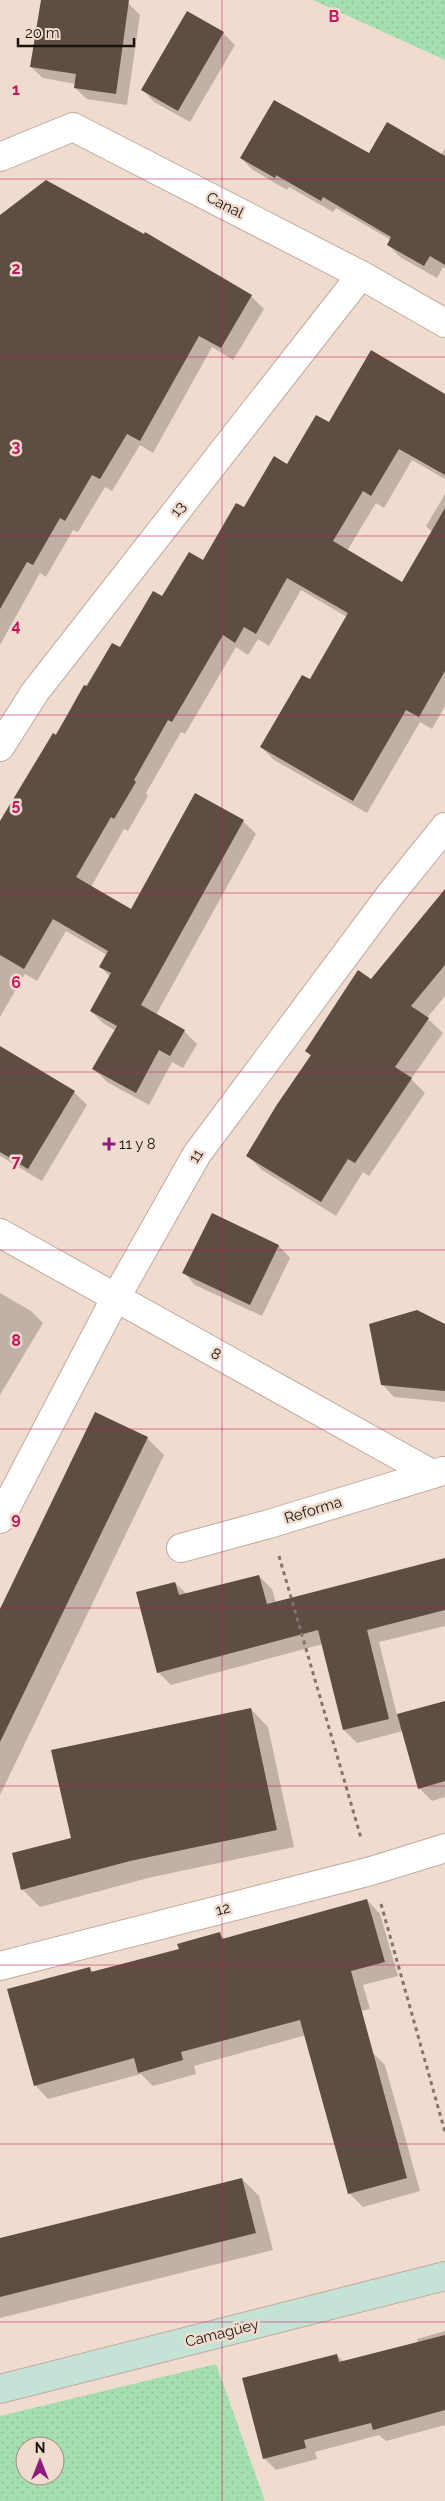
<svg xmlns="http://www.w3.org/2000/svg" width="445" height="2501" font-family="Raleway,sans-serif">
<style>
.green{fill:url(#green-dots);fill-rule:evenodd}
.shadow{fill:#0003}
.building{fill:#5e4d42}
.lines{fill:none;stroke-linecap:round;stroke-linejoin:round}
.minor-casing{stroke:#bfab9f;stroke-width:30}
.tertiary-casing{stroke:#bfab9f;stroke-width:30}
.secondary-casing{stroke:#bfab9f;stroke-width:30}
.path{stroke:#81746b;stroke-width:3;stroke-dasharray:4 4;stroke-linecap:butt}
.minor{stroke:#fff;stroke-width:28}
.tertiary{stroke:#fff;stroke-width:28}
.secondary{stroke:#c5e2d7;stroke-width:28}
.grid{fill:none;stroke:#c2185b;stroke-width:1;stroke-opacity:0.55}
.poi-dot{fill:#8d1d80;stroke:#f0dccf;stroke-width:2}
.labels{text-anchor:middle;stroke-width:5;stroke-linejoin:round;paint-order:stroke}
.street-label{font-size:15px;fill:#1a140f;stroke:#f0dccf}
.poi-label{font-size:15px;fill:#1a140f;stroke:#f0dccf;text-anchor:start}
.grid-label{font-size:16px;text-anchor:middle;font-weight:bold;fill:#c2185b;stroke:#f0dccf;stroke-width:5;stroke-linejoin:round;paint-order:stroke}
</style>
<defs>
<pattern id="green-dots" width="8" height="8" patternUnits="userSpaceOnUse" patternTransform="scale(1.25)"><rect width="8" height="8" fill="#a5dfb0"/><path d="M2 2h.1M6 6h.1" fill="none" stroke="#8dbe96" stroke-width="1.8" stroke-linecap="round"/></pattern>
</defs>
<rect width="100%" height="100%" fill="#f0dccf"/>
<g class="green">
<path d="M313,0H445V60Z"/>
<path d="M216,2364L265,2501H0V2416ZM25,2446H55V2476H25Z"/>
</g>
<g class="shadow">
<path d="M42,0H111L128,3L140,15L127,105L87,99L75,88L76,84L43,78L31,67Z"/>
<path d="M187,13L223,33L235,45L190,122L154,102L143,90Z"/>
<path d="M445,148V269L443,267L437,278L400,257L388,245L391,240L336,208L333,212L289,187L287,190L253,170L241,158L441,155Z"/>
<path d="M0,216L251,296L264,309L233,360L212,347L153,453L140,445L112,491L105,487L78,532L73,530L46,577L40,573L0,645Z"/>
<path d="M445,395V479L412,460L384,508L376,503L347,551L402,583L432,532L426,526L445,494V706L432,729L420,722L367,813L274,760L261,747L310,680L347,617L301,590L269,646L258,639L248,655L236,647L185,734L181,732L146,793L148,796L128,831L124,829L91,887L132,910L243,821L256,834L156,1015L184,1031L197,1044L183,1068L172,1062L149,1105L107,1082L94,1069L116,1031L104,1024L91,1011L110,977L101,967L107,955L66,931L37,981L25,974L0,1017V823L112,644L120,649L163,598L203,562L244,509L329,424Z"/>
<path d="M445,891V996L427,1018L443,1033L411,1079L425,1093L369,1176L363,1172L336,1216L262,1170L248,1156L311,1056L306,1051L371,980Z"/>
<path d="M0,1048L74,1092L87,1105L42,1181L0,1156Z"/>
<path d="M212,1215L279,1246L290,1258L262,1316L195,1285L184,1273Z"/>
<path d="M0,1293L31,1311L43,1323L0,1395Z"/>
<path d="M445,1325V1402L394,1397L382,1384Z"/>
<path d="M147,1438L164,1455L0,1795V1612Z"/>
<path d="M445,1559V1626L379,1642L397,1715L445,1702V1797L432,1801L419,1788L403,1731L357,1743L344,1730L323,1644L171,1685L158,1672L175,1583L187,1594L259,1576L272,1589L276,1603Z"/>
<path d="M251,1709L268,1727L294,1847L148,1878L40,1907L22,1889L73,1839Z"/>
<path d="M367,1900L380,1914L398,1976L363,1985L370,2009L361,2011L371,2051L385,2065L420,2191L363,2207L349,2193L306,2035L194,2066L196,2074L153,2086L141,2074L48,2099L35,2085L90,1969L94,1973L180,1950L220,1934L225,1939Z"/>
<path d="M242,2179L259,2196L273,2250L0,2318V2239Z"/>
<path d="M445,2331V2425L386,2441L379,2435L315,2452L317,2459L276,2470L264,2458L336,2355L344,2362L418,2343L417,2339Z"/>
</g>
<g class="building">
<path d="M41,0H129L116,94L74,88L76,74L30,67Z"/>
<path d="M187,11L224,32L178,111L141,90Z"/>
<path d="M274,100L369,153L387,122L445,156V265L430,256L424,266L387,245L391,237L323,197L321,201L276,175L275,178L240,158Z"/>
<path d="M46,180L144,234L145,232L252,295L221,348L199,336L140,441L127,434L100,479L92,475L65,521L60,518L33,565L27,562L0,609V215Z"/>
<path d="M371,350L445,394V475L399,449L371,496L363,491L333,541L402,582L445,508V671L419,717L406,710L353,801L260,747L302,675L310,679L348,613L287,578L256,634L244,627L235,643L223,635L172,722L168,720L134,780L136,782L114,819L111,817L76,877L131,909L195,793L244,820L141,1005L185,1030L170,1056L159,1050L136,1093L92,1069L117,1026L90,1011L111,973L99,967L108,951L53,919L24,969L0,955V821L53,733L56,735L84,685L87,686L112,643L120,647L153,591L162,596L189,552L203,560L236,503L244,507L274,456L287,464L316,415L329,422Z"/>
<path d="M445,889V965L411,1006L429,1018L395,1067L412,1078L355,1163L348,1159L321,1202L246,1156L276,1106L311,1055L305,1051L358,970L371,979Z"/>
<path d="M0,1046L75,1091L28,1169L0,1152Z"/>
<path d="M212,1213L279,1245L250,1305L182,1273Z"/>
<path d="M417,1310L445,1324V1391L381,1385L369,1324Z"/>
<path d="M95,1412L148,1437L0,1742V1609Z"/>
<path d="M445,1558V1610L367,1630L389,1719L343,1730L318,1630L157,1673L136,1592L175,1582L179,1595L259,1575L267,1604Z"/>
<path d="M445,1701V1781L418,1789L397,1714Z"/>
<path d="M251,1708L277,1830L130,1861L21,1890L12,1853L71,1838L51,1750Z"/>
<path d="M367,1899L385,1962L351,1971L407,2178L348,2194L300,2020L181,2052L183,2060L138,2073L134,2058L34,2086L7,1989L90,1967L91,1972L179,1949L177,1944L220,1932L222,1939Z"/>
<path d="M242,2178L256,2233L0,2297V2238Z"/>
<path d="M445,2335V2410L373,2430L371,2423L304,2440L306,2448L263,2459L242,2378L337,2354L339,2362Z"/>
</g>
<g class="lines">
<g class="minor-casing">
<g id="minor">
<path d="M0,157L73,127L361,275L445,323"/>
<path d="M0,747L35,692L361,275"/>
<path d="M0,1233L432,1474"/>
<path d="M181,1548L269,1524L443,1471"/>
<path d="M0,1966L371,1871L445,1848"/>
</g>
</g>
<g class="tertiary-casing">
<path id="tertiary" d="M0,1519L115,1299L197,1154L390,895L445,827"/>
</g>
<g class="secondary-casing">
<path id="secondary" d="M0,2389L445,2276"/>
</g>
<g class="path">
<path d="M279,1556L361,1838"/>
<path d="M381,1904L445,2132"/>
</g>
<use href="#minor" class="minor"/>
<use href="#tertiary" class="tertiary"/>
<use href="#secondary" class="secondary"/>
</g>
<path class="grid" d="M222,0V2501M0,179H445M0,357H445M0,536H445M0,715H445M0,893H445M0,1072H445M0,1250H445M0,1429H445M0,1608H445M0,1786H445M0,1965H445M0,2144H445M0,2322H445"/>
<path class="poi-dot" d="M106.5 1136.5h5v5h5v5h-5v5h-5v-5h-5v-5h5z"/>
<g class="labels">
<g class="street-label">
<text transform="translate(225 205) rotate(27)" y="5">Canal</text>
<text transform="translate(178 509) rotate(-52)" y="5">13</text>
<text transform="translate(196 1156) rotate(-58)" y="5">11</text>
<text transform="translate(216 1354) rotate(29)" y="5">8</text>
<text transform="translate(313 1510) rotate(-17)" y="5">Reforma</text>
<text transform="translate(223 1909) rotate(-14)" y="5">12</text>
<text transform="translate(222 2333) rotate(-14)" y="5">Camagüey</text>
</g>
<g class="poi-label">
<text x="119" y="1149">11 y 8</text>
</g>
</g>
<g class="grid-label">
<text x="334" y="22">B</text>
<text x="16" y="95">1</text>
<text x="16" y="274">2</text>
<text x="16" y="452">3</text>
<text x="16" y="631">4</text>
<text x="16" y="810">5</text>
<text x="16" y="988">6</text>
<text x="16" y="1167">7</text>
<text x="16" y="1346">8</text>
<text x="16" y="1524">9</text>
</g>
<g transform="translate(40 2461)"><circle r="24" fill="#f0dccf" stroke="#9a8c82"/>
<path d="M0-4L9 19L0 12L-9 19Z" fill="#8d1d80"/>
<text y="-8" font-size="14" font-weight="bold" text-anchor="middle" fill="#1a140f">N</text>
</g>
<path d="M18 38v8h116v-8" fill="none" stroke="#1a140f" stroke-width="2.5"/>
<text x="25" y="38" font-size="15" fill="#1a140f" stroke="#f0dccf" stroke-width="4" paint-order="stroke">20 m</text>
</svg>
